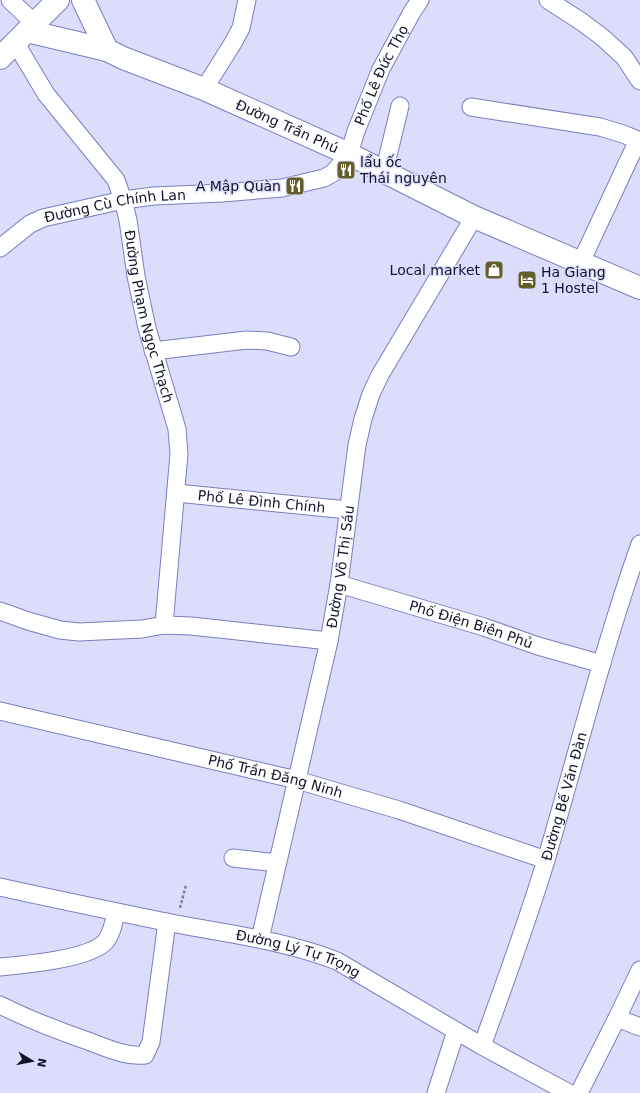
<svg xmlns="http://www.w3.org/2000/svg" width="640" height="1093" font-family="'DejaVu Sans',sans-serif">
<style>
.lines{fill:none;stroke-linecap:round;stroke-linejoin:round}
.minor-casing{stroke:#7c7dc0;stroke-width:19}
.major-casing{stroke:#7c7dc0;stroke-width:24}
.path{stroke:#7f809c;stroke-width:2.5;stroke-dasharray:3 2;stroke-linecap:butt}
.minor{stroke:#fff;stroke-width:17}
.major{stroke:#fff;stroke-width:22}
.labels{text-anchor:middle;stroke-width:3;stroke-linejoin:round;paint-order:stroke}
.street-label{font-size:14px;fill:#13122c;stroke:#dcddfb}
.poi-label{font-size:14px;fill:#13122c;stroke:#dcddfb;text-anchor:start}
</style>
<rect width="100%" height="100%" fill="#dcddfb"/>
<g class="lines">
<g class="minor-casing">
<g id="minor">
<path d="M10,0L35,24"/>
<path d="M548,0L582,22L602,37L624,57L640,81"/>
<path id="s1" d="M15,42L46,94L116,180L123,200L128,220L136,276L147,328L177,429L179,454L164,625"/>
<path d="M204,89L233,43L241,28L247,0"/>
<path d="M471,107L600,127L623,134L638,140L581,262"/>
<path d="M384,172L400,106"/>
<path id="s2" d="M0,248L30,224L43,218L123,200L154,196L222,193L282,188L324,178L333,173L349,154L356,131L381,69L412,12L420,0"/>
<path d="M153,351L247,340L267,341L291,347"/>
<path id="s3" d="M176,493L348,510"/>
<path id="s4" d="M339,584L484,627L538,646L602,664"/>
<path d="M0,611L28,621L60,630L79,632L142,629L164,625L191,626L329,641"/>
<path id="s5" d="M0,711L297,780L399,810L546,860"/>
<path d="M233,858L277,863"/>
<path id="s6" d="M0,887C59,900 117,912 176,924C230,934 286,941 337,961L482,1046L569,1093"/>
<path id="s7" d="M260,939L329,641L339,584L357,445L363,419L371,394L380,375L474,217"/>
<path d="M0,967C23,965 91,959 106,941C112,933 114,922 116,912"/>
<path d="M0,1005C28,1019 59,1031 88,1041C107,1048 125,1057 145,1055L151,1042L167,922"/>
<path d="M617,1018L640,1027"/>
<path id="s8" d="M482,1046C504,985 527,923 546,860C577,755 603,648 640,544"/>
<path d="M436,1093L456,1031"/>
<path d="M579,1093L617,1018L640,970"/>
</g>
</g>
<g class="major-casing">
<g id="major">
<path d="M83,0L107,50"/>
<path id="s9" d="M27,31L107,50L123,58L204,89L349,154L474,217L640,288"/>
<path d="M0,58L58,0"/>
</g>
</g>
<path class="path" d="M180,908L186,885"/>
<use href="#minor" class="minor"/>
<use href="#major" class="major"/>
</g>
<defs>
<g id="restaurant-square" transform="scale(1)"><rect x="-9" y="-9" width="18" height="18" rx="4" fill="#645e2a" stroke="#dcddfb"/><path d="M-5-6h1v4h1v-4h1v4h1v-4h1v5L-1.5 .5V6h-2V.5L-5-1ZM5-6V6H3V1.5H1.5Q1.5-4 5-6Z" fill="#fff"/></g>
<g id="shop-square" transform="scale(1)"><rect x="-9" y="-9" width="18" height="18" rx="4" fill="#645e2a" stroke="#dcddfb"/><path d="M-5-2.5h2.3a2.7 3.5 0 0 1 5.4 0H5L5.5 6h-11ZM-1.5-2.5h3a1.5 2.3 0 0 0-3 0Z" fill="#fff"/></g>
<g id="hotel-square" transform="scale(1)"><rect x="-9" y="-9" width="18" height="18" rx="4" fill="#645e2a" stroke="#dcddfb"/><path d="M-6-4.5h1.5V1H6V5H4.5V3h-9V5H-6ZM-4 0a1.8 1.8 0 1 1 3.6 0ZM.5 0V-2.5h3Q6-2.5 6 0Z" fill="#fff"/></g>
</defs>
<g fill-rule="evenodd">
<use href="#restaurant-square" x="346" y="170"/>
<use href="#restaurant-square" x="295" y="186"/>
<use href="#shop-square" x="494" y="270"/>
<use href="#hotel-square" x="527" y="280"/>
</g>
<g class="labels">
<g class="street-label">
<text dy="5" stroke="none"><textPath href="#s2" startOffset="458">Phố Lê Đức Thọ</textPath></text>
<text dy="5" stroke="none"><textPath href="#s9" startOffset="278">Đường Trần Phú</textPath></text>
<text dy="5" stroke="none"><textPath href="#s2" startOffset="126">Đường Cù Chính Lan</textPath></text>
<text dy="5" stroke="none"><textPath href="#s1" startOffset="312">Đường Phạm Ngọc Thạch</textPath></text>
<text dy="5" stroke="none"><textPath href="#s3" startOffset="86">Phố Lê Đình Chính</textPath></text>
<text dy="5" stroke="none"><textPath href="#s7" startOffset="381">Đường Võ Thị Sáu</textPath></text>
<text dy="5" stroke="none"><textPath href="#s4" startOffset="138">Phố Điện Biên Phủ</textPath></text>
<text dy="5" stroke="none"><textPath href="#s5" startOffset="283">Phố Trần Đăng Ninh</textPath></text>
<text dy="5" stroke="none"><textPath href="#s8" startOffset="263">Đường Bế Văn Đàn</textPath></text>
<text dy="5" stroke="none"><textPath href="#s6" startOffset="306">Đường Lý Tự Trọng</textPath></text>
</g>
<g class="poi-label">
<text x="360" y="167">lẩu ốc<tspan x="360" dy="16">Thái nguyên</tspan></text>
<text x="281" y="191" text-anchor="end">A Mập Quàn</text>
<text x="480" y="275" text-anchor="end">Local market</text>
<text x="541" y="277">Ha Giang<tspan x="541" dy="16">1 Hostel</tspan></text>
</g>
</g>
<g transform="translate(32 1061) rotate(100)" stroke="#dcddfb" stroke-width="3" paint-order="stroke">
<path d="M0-3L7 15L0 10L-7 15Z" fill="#13122c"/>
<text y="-6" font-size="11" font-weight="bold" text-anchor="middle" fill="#13122c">N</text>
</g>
</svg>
